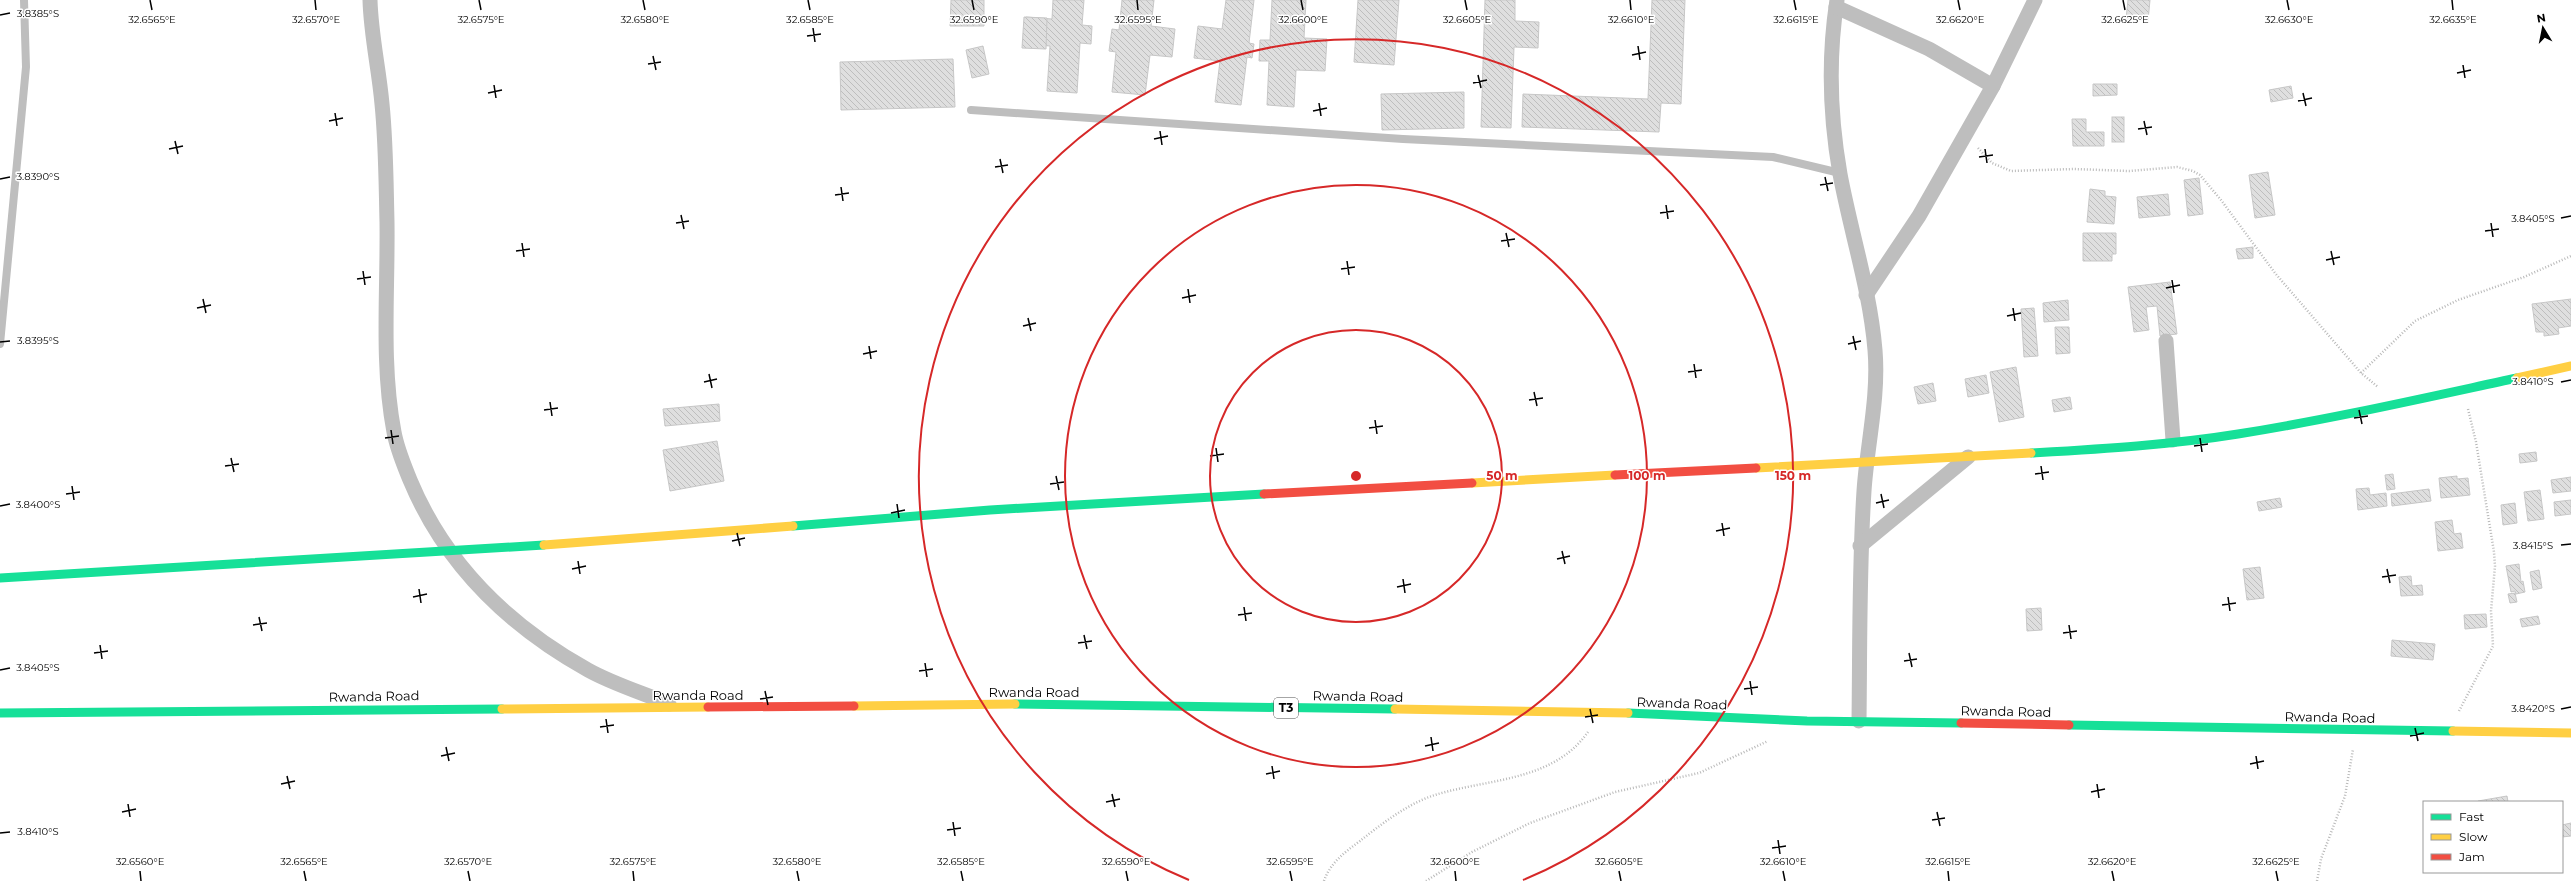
<svg xmlns="http://www.w3.org/2000/svg" width="2571" height="881" font-family="Montserrat,sans-serif">
<style>
.building{fill:url(#building-back-hatch);stroke:#c7c7c7}
.lines{fill:none;stroke-linecap:round;stroke-linejoin:round}
.path{stroke:#b9b9b9;stroke-width:2.5;stroke-dasharray:1 2;stroke-linecap:butt}
.lane{stroke:#bebebe;stroke-width:8}
.street{stroke:#bebebe;stroke-width:15}
.fast{stroke:#16e098;stroke-width:9}
.slow{stroke:#ffcf43;stroke-width:9}
.jam{stroke:#f24e42;stroke-width:9}
.ticks{fill:none;stroke:#000;stroke-width:1.5}
.ring{fill:none;stroke:#d62828;stroke-width:2}
.labels{text-anchor:middle;stroke-width:3;stroke-linejoin:round;paint-order:stroke}
.shield{fill:#fff;stroke:#4c4c4c;stroke-width:1}
.shield-label{font-size:12px;font-weight:bold;fill:#000}
.street-label{font-size:13px;fill:#000;stroke:#fff}
.ticks-label{font-size:10px;text-anchor:middle;fill:#000;stroke:#fff;stroke-width:3;stroke-linejoin:round;paint-order:stroke}
.centre{fill:#d62828;stroke:#fff;stroke-width:2}
.ring-label{font-size:12px;text-anchor:middle;font-weight:bold;fill:#d62828;stroke:#fff;stroke-width:3;stroke-linejoin:round;paint-order:stroke}
</style>
<defs>
<pattern id="building-back-hatch" width="6" height="6" patternUnits="userSpaceOnUse"><rect width="6" height="6" fill="#dfdfdf"/><path d="M-1 5l2 2M0 0l6 6M5-1l2 2" fill="none" stroke="#bebebe"/></pattern>
</defs>
<rect width="100%" height="100%" fill="#fff"/>
<g class="building">
<path d="M951,0H984V26H950Z"/>
<path d="M1053,0H1084L1082,25L1092,26L1091,44L1080,43L1077,93L1047,91L1050,46L1025,44L1026,17L1052,19Z"/>
<path d="M1122,0H1154L1151,26L1175,29L1172,57L1150,55L1145,95L1112,92L1116,52L1109,51L1112,29L1119,30Z"/>
<path d="M1226,0H1254L1249,43L1254,44L1252,58L1247,57L1241,105L1215,102L1220,61L1194,58L1198,26L1222,29Z"/>
<path d="M1272,0H1306L1304,38L1327,39L1325,71L1296,70L1294,107L1267,105L1269,61H1259L1260,40H1270Z"/>
<path d="M1358,0H1399L1394,65L1354,62Z"/>
<path d="M1485,0H1515V21L1539,22L1538,48L1514,47L1511,128L1481,127Z"/>
<path d="M1652,0H1685L1681,104L1661,103L1659,132L1522,127L1523,94L1648,99Z"/>
<path d="M2128,0H2150L2148,21L2126,19Z"/>
<path d="M1024,17L1047,18L1046,49L1022,48Z"/>
<path d="M983,46L989,74L972,78L966,50Z"/>
<path d="M953,59L955,107L841,110L840,62Z"/>
<path d="M2093,84H2117V95L2093,96Z"/>
<path d="M2291,86L2293,98L2271,102L2269,90Z"/>
<path d="M1464,92V128L1382,130L1381,94Z"/>
<rect x="2112" y="117" width="12" height="25"/>
<path d="M2072,119H2086V132H2104V146H2073Z"/>
<path d="M2268,172L2275,215L2255,218L2249,175Z"/>
<path d="M2199,178L2203,214L2188,216L2184,180Z"/>
<path d="M2090,189L2105,191V196L2116,197L2114,224L2087,222Z"/>
<path d="M2168,194L2170,215L2139,218L2137,197Z"/>
<path d="M2083,233H2116V254H2112V261H2083Z"/>
<path d="M2253,247V258L2238,259L2236,249Z"/>
<path d="M2170,282L2177,334L2160,336L2157,306L2146,307L2149,330L2134,332L2128,287Z"/>
<path d="M2571,299V326L2558,328L2559,334L2544,336V332H2536L2532,304Z"/>
<path d="M2068,300L2069,320L2044,322L2043,303Z"/>
<path d="M2034,308L2038,356L2024,357L2021,309Z"/>
<path d="M2055,327H2069L2070,353L2056,354Z"/>
<path d="M2016,367L2024,417L1999,422L1990,372Z"/>
<path d="M1986,375L1989,393L1968,397L1965,379Z"/>
<path d="M1933,383L1936,401L1918,404L1914,387Z"/>
<path d="M2070,397L2072,409L2054,412L2052,400Z"/>
<path d="M719,404L720,421L665,426L663,409Z"/>
<path d="M717,441L724,481L670,491L663,450Z"/>
<path d="M2536,452L2537,461L2520,463L2519,454Z"/>
<path d="M2393,474L2395,489L2387,490L2385,475Z"/>
<path d="M2457,476V479L2468,478L2470,495L2441,498L2439,478Z"/>
<path d="M2571,477V491L2553,493L2551,480Z"/>
<path d="M2369,488L2370,495L2386,493L2387,506L2358,510L2356,489Z"/>
<path d="M2429,489L2431,501L2392,506L2391,494Z"/>
<path d="M2540,490L2544,519L2528,521L2524,492Z"/>
<path d="M2280,498L2282,507L2259,511L2257,502Z"/>
<path d="M2571,500V514L2555,516L2554,502Z"/>
<path d="M2515,503L2517,523L2503,525L2501,505Z"/>
<path d="M2452,520L2454,534L2461,533L2463,548L2438,551L2435,522Z"/>
<path d="M2519,564L2521,582L2523,581L2525,592L2516,594L2515,591L2511,592L2506,566Z"/>
<path d="M2260,567L2264,598L2247,600L2243,569Z"/>
<path d="M2539,570L2542,588L2533,590L2530,572Z"/>
<path d="M2411,576L2412,586L2422,585L2423,595L2401,596L2399,577Z"/>
<path d="M2515,593L2517,602L2510,603L2508,594Z"/>
<path d="M2041,608L2042,630L2027,631L2026,609Z"/>
<path d="M2486,614L2487,627L2465,629L2464,615Z"/>
<path d="M2538,616L2540,624L2522,627L2520,619Z"/>
<path d="M2392,640L2435,644L2433,660L2391,656Z"/>
<path d="M2507,796L2508,802H2478V801Z"/>
<path d="M2571,823V836L2562,837V825Z"/>
</g>
<g class="lines">
<g class="path">
<path d="M1978,148L1992,163L2011,171L2074,169L2129,171L2177,167L2193,171L2200,175L2221,200L2275,273L2361,373L2378,387"/>
<path d="M2361,373L2415,321L2458,300L2524,277L2571,256"/>
<path d="M2459,711L2493,646L2491,611L2495,566L2494,552L2476,442L2468,409"/>
<path d="M1324,881C1330,863 1345,852 1360,841C1380,825 1405,806 1429,797C1483,778 1551,784 1588,732"/>
<path d="M1426,881L1472,852L1530,823L1615,792L1699,773L1768,741"/>
<path d="M2317,881L2321,859L2345,796L2353,749"/>
</g>
<g class="lane">
<path d="M971,110L1403,139L1773,157L1840,173"/>
<path d="M0,344L26,67L24,0"/>
</g>
<g class="street">
<path d="M370,0C371,36 379,69 382,104C386,143 386,183 387,222C388,291 381,364 394,432C397,449 404,465 410,480C445,564 509,626 588,670C613,684 643,693 669,704"/>
<path d="M1837,0C1828,58 1830,117 1840,174C1851,233 1870,290 1875,350C1879,397 1867,445 1864,491C1859,568 1860,644 1859,721"/>
<path d="M1836,7L1929,49L1993,86"/>
<path d="M1866,295L1919,216L1993,86L2035,0"/>
<path d="M2166,341L2173,440"/>
<path d="M1860,546L1968,457"/>
</g>
<g class="fast">
<path d="M2031,453C2099,449 2170,445 2238,434C2332,419 2424,398 2517,378"/>
<path d="M793,526L990,510L1264,494"/>
<path d="M0,578L544,545"/>
<path d="M1015,704L1395,709"/>
<path d="M0,713L502,709"/>
<path d="M1628,713L1807,721L1961,723"/>
<path d="M2069,725L2453,731"/>
</g>
<g class="slow">
<path d="M2517,378L2571,366"/>
<path d="M1756,468L2031,453"/>
<path d="M1472,483L1615,475"/>
<path d="M544,545L793,526"/>
<path d="M854,706L1015,704"/>
<path d="M502,709L708,707"/>
<path d="M1395,709L1628,713"/>
<path d="M2453,731L2571,733"/>
</g>
<g class="jam">
<path d="M1615,475L1756,468"/>
<path d="M1264,494L1472,483"/>
<path d="M708,707L854,706"/>
<path d="M1961,723L2069,725"/>
</g>
</g>
<path class="ticks" d="M150,0L152,10M315,0L316,10M479,0L481,10M643,0L645,10M808,0L810,10M972,0L974,10M1137,0L1138,10M1301,0L1303,10M1465,0L1467,10M1630,0L1631,10M1794,0L1796,10M1958,0L1960,10M2123,0L2125,10M2287,0L2289,10M2452,0L2453,10M0,15L10,13M813,28L815,42M807,36L821,34M1638,46L1640,60M1632,55L1646,52M653,56L656,70M648,64L661,62M2463,65L2465,78M2457,73L2471,70M1478,75L1481,88M1473,83L1487,80M494,85L496,98M488,93L502,90M2303,93L2306,106M2298,101L2312,98M1319,103L1321,116M1313,111L1327,108M335,113L337,126M329,121L343,118M2144,121L2147,135M2138,129L2152,127M1160,131L1162,145M1154,139L1168,136M175,141L178,154M169,149L183,146M1985,149L1987,163M1979,157L1993,155M1000,159L1003,173M995,167L1008,165M1825,177L1828,191M0,179L10,177M1820,185L1833,183M841,187L843,201M835,195L849,193M1666,205L1668,219M1660,213L1674,211M681,215L684,229M2561,218L2571,216M676,223L689,221M2491,223L2493,237M2485,231L2499,229M1506,233L1509,247M1501,241L1515,239M522,243L524,257M516,251L530,249M2331,251L2334,265M2326,260L2340,257M1347,261L1349,275M1341,269L1355,267M363,271L365,285M357,279L371,277M2172,280L2174,293M2166,288L2180,285M1188,289L1190,303M1182,298L1196,295M203,299L206,313M197,308L211,305M2013,308L2015,321M2007,316L2021,313M1028,318L1031,331M1023,326L1036,323M1853,336L1856,350M0,342L10,341M1848,344L1861,341M869,346L871,359M863,354L877,351M1694,364L1696,378M1688,372L1702,370M709,374L712,388M704,382L717,379M2561,382L2571,380M1534,392L1537,406M1529,400L1543,398M550,402L552,416M544,410L558,408M2359,410L2362,424M2354,418L2368,416M1375,420L1377,434M1369,428L1383,426M391,430L393,444M385,438L399,436M2200,438L2202,452M2194,446L2208,444M1216,448L1218,462M1210,456L1224,454M231,458L234,472M225,466L239,464M2041,466L2043,480M2035,474L2049,472M1056,476L1059,490M1050,484L1064,482M72,486L74,500M66,494L80,492M1881,494L1884,508M1876,503L1889,500M897,504L899,518M0,506L10,504M891,513L905,510M1722,523L1724,536M1716,531L1730,528M737,533L740,546M732,541L745,538M2561,545L2571,544M1562,551L1565,564M1557,559L1570,556M578,561L580,574M572,569L586,566M2387,569L2390,583M2382,577L2396,575M1403,579L1405,593M1397,587L1411,584M419,589L421,603M413,597L427,594M2228,597L2230,611M2222,605L2236,603M1244,607L1246,621M1238,615L1252,613M259,617L262,631M253,625L267,623M2069,625L2071,639M2063,633L2077,631M1084,635L1087,649M1078,643L1092,641M100,645L102,659M94,653L108,651M1909,653L1912,667M1904,661L1917,659M925,663L927,677M0,670L10,668M919,671L933,669M1750,681L1752,695M1744,689L1758,687M765,691L768,705M760,699L773,697M1590,709L1593,723M2561,709L2571,707M1585,717L1598,715M606,719L608,733M600,727L614,725M2415,728L2418,741M2410,736L2424,733M1431,737L1433,751M1425,746L1439,743M446,747L449,761M441,756L455,753M2256,756L2258,769M2250,764L2264,761M1272,766L1274,779M1266,774L1280,771M287,776L290,789M281,784L295,781M2097,784L2099,798M2091,792L2105,789M1112,794L1115,807M1106,802L1120,799M128,804L130,817M122,812L136,809M1937,812L1940,826M1932,820L1945,818M953,822L955,836M947,830L961,828M0,833L10,832M1778,840L1780,854M1772,848L1786,846M140,871L141,881M304,871L306,881M468,871L470,881M633,871L634,881M797,871L799,881M961,871L963,881M1126,871L1128,881M1290,871L1292,881M1455,871L1456,881M1619,871L1621,881M1783,871L1785,881M1948,871L1949,881M2112,871L2114,881M2276,871L2278,881"/>
<g class="ring">
<circle cx="1356" cy="476" r="146"/>
<circle cx="1356" cy="476" r="291"/>
<path d="M1189 880A437 437 0 1 1 1523 880"/>
</g>
<g class="labels">
<rect class="shield" x="1274" y="698" width="24" height="20" rx="3"/>
<g class="shield-label">
<text x="1286" y="712">T3</text>
</g>
<g class="street-label">
<text x="1034" y="697">Rwanda Road</text>
<text x="698" y="700">Rwanda Road</text>
<text transform="translate(374 696) rotate(-1)" y="5">Rwanda Road</text>
<text transform="translate(1358 696) rotate(1)" y="5">Rwanda Road</text>
<text transform="translate(1682 703) rotate(2)" y="5">Rwanda Road</text>
<text transform="translate(2006 711) rotate(1)" y="5">Rwanda Road</text>
<text transform="translate(2330 717) rotate(1)" y="5">Rwanda Road</text>
</g>
</g>
<g class="ticks-label">
<text x="38" y="17">3.8385°S</text>
<text x="152" y="23">32.6565°E</text>
<text x="316" y="23">32.6570°E</text>
<text x="481" y="23">32.6575°E</text>
<text x="645" y="23">32.6580°E</text>
<text x="810" y="23">32.6585°E</text>
<text x="974" y="23">32.6590°E</text>
<text x="1138" y="23">32.6595°E</text>
<text x="1303" y="23">32.6600°E</text>
<text x="1467" y="23">32.6605°E</text>
<text x="1631" y="23">32.6610°E</text>
<text x="1796" y="23">32.6615°E</text>
<text x="1960" y="23">32.6620°E</text>
<text x="2289" y="23">32.6630°E</text>
<text x="2453" y="23">32.6635°E</text>
<text x="2125" y="23">32.6625°E</text>
<text x="38" y="180">3.8390°S</text>
<text x="2533" y="222">3.8405°S</text>
<text x="38" y="344">3.8395°S</text>
<text x="2533" y="385">3.8410°S</text>
<text x="38" y="508">3.8400°S</text>
<text x="2533" y="549">3.8415°S</text>
<text x="38" y="671">3.8405°S</text>
<text x="2533" y="712">3.8420°S</text>
<text x="38" y="835">3.8410°S</text>
<text x="140" y="865">32.6560°E</text>
<text x="304" y="865">32.6565°E</text>
<text x="468" y="865">32.6570°E</text>
<text x="633" y="865">32.6575°E</text>
<text x="797" y="865">32.6580°E</text>
<text x="961" y="865">32.6585°E</text>
<text x="1126" y="865">32.6590°E</text>
<text x="1290" y="865">32.6595°E</text>
<text x="1455" y="865">32.6600°E</text>
<text x="1619" y="865">32.6605°E</text>
<text x="1783" y="865">32.6610°E</text>
<text x="1948" y="865">32.6615°E</text>
<text x="2112" y="865">32.6620°E</text>
<text x="2276" y="865">32.6625°E</text>
</g>
<circle cx="1356" cy="476" r="6" class="centre"/>
<g class="ring-label">
<text x="1502" y="480">50 m</text>
<text x="1647" y="480">100 m</text>
<text x="1793" y="480">150 m</text>
</g>
<rect x="2423" y="801" width="140" height="72" fill="#ffffff" stroke="#999999"/>
<rect x="2431" y="814" width="20" height="6" fill="#16e098" stroke="#999999"/>
<text x="2459" y="821" font-size="12" fill="#000000">Fast</text>
<rect x="2431" y="834" width="20" height="6" fill="#ffcf43" stroke="#999999"/>
<text x="2459" y="841" font-size="12" fill="#000000">Slow</text>
<rect x="2431" y="854" width="20" height="6" fill="#f24e42" stroke="#999999"/>
<text x="2459" y="861" font-size="12" fill="#000000">Jam</text>
<g transform="translate(2543 28) rotate(350)" stroke="#ffffff" stroke-width="3" paint-order="stroke">
<path d="M0-3L7 15L0 10L-7 15Z" fill="#000000"/>
<text y="-6" font-size="11" font-weight="bold" text-anchor="middle" fill="#000000">N</text>
</g>
</svg>
